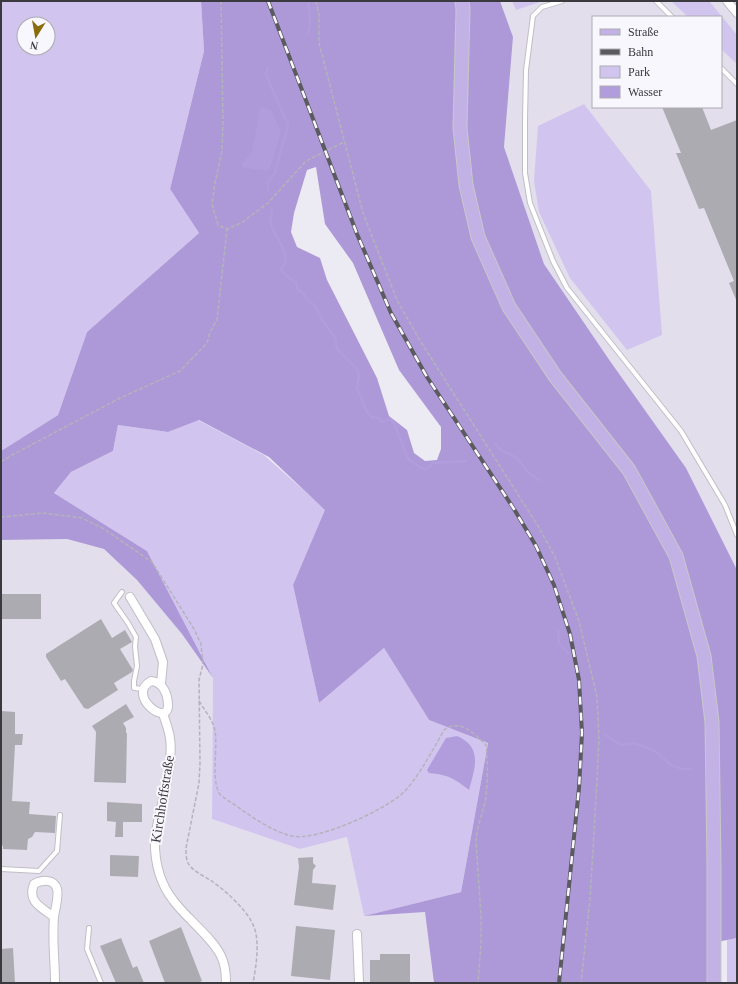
<svg xmlns="http://www.w3.org/2000/svg" width="738" height="984" font-family="Georgia,serif">
<style>
.built{fill:#e2deec;fill-rule:evenodd}
.green{fill:#d1c5f0;fill-rule:evenodd}
.forest{fill:#ad99d8;fill-rule:evenodd}
.water{fill:#b19ddc}
.lines{fill:none;stroke-linecap:round;stroke-linejoin:round}
.stream{stroke:#b19ddc;stroke-width:2.5}
.building{fill:#adabb2}
.service-casing{stroke:#c0bec6;stroke-width:6}
.minor-casing{stroke:#c0bec6;stroke-width:10}
.primary-casing{stroke:#c8c8c9;stroke-width:15}
.path{stroke:#b4b3b9;stroke-width:1.5;stroke-dasharray:4 2;stroke-linecap:butt}
.service{stroke:#fff;stroke-width:4}
.minor{stroke:#fff;stroke-width:8}
.primary{stroke:#c2b1e5;stroke-width:13}
.rail-casing{stroke:#5b5a5f;stroke-width:4}
.rail{stroke:#f9f7fe;stroke-width:2.5;stroke-dasharray:8;stroke-linecap:butt}
.labels{text-anchor:middle;stroke-width:4;stroke-linejoin:round;paint-order:stroke}
.street-label{font-size:14px;fill:#3a393d;stroke:#f9f7fe}
</style>
<rect width="100%" height="100%" fill="#eceaf2"/>
<g class="built">
<path d="M500,1H737V570L686,468L610,361L544,264L504,147L513,37ZM593,17H721V107H593Z"/>
<path d="M67,539L104,549L137,580L182,634L213,678L212,819L300,849L347,837L364,916L425,912L434,983H1V540Z"/>
</g>
<g class="green">
<path d="M1,1H201L204,51L170,189L199,233L87,332L58,415L1,451ZM24,24H48V48H24Z"/>
<path d="M512,1H543L516,10Z"/>
<path d="M671,1H709L737,35V64L721,49V17H688Z"/>
<path d="M584,104L651,191L662,335L627,350L570,278L539,212L534,181L538,126Z"/>
<path d="M198,420L264,455L326,510L293,585L319,703L384,648L429,720L488,743L461,892L364,916L347,837L300,849L212,819L213,678L147,551L54,493L71,472L113,451L118,425L168,432Z"/>
<path d="M737,938V983H727V940Z"/>
</g>
<path class="forest" d="M201,1H500L513,37L504,147L544,264L610,361L686,468L737,570V938L707,944V983H434L425,912L364,916L461,892L488,743L429,720L384,648L319,703L293,585L325,510L269,457L199,420L168,432L118,425L113,451L71,472L54,493L147,551L213,678L182,634L137,580L104,549L67,539L1,540V451L58,415L87,332L199,233L170,189L204,51ZM316,167L325,224L353,263L399,370L441,427V449L437,460L425,461L414,453L407,430L389,416L377,378L327,280L320,258L297,247L291,232L294,213L307,170Z"/>
<g class="water">
<path d="M263,107L271,110L281,132L270,169L266,171L242,167V164L252,152L260,109Z"/>
<path d="M457,736C483,747 475,768 469,790C454,778 448,775 429,773L427,770L446,738Z"/>
</g>
<g class="lines">
<g class="stream">
<path d="M308,34L310,23L308,1"/>
<path d="M268,191V182L275,173L288,125L266,75L268,67"/>
<path d="M272,208C272,213 270,219 271,224C275,240 294,254 281,269L283,273L296,283L298,290L303,293L306,298L316,307L321,318L335,338L337,349L358,370L359,377L357,388L366,410L371,417L379,418L382,422L390,419L394,423L408,459L421,468L427,469L433,463L466,461"/>
<path d="M495,444L501,450L517,458L527,471L539,480"/>
<path d="M558,630L559,643L568,653"/>
<path d="M604,734L621,745L634,743L655,751L671,765L682,769H691"/>
<path d="M736,768L737,767"/>
</g>
</g>
<g class="building">
<path d="M662,107H702L711,130L737,120V302L729,283L734,281L704,208L699,209L676,153H681Z"/>
<rect x="1" y="594" width="40" height="25"/>
<path d="M101,619L112,638L125,630L132,642L120,649L133,670L132,672L114,683L118,690L88,709L84,708L65,679L61,681L46,657V654Z"/>
<path d="M126,704L134,717L123,723L126,728V733H127L126,783L94,782L96,732L92,726Z"/>
<path d="M1,711L15,712V734H23L22,745H15L12,801L30,802L29,814L56,816L55,833L35,832L32,837L28,839L27,850L3,849V846L1,845Z"/>
<path d="M107,802L142,804V822H123V837H115L116,822L107,821Z"/>
<path d="M110,855L139,856L138,877L110,876Z"/>
<path d="M313,857V863L316,866L313,870L312,883L336,885L333,910L294,905L299,867L298,858Z"/>
<path d="M296,926L335,930L330,980L291,976Z"/>
<path d="M181,927L202,981L197,983H165L149,941Z"/>
<path d="M121,938L133,968L137,966L144,983H116L100,946Z"/>
<path d="M13,948L15,983H1V949Z"/>
<path d="M380,954H410V983H370V960H380Z"/>
</g>
<g class="lines">
<g class="service-casing">
<g id="service">
<path d="M562,1L542,7L533,16L526,70L525,121V173L530,203L553,261L567,288L681,431L725,505L737,535"/>
<path d="M656,1L672,17"/>
<path d="M721,68L737,84"/>
<path d="M122,592L114,603L128,623L136,637L135,646L137,666L134,681V688L143,689"/>
<path d="M1,869L39,871L57,851L60,815"/>
<path d="M89,928L87,949L101,983"/>
</g>
</g>
<g class="minor-casing">
<g id="minor">
<path d="M727,1L737,13"/>
<path d="M130,597L155,639L163,662L161,684"/>
<path d="M151,681C163,682 168,694 168,706C167,727 126,695 151,681Z"/>
<path d="M163,713C165,721 169,730 170,738C174,765 160,809 155,836C154,859 159,882 173,900C185,917 213,938 221,956C225,964 226,974 226,983"/>
<path d="M54,917C41,907 27,902 34,884C41,880 54,878 57,889C59,897 55,909 54,917C52,939 55,961 55,983"/>
<path d="M357,934L359,983"/>
</g>
</g>
<g class="primary-casing">
<path id="primary" d="M462,1L463,9L460,128L466,185L478,237L509,307L555,376L629,470L676,556L704,656L712,722L714,865V983"/>
</g>
<g class="path">
<path d="M221,1L223,122L222,151L215,183L212,204L218,225L227,229L241,223L268,203L306,161L344,142"/>
<path d="M316,1L319,14V43L363,213L397,300L419,339L538,526L555,557L579,621L597,697L599,738L597,781L590,899L581,983"/>
<path d="M1,462L12,455L120,398L180,371L207,343L210,332L217,320L227,229"/>
<path d="M1,517L43,513L82,518L104,529L152,562L194,629L201,644L203,664L199,680L200,763L199,783L186,848C186,853 186,859 188,863C193,872 205,876 213,882C226,891 249,912 254,927C260,942 256,967 253,983"/>
<path d="M199,701C205,711 213,720 215,731C218,749 211,776 219,793C220,795 223,797 226,799C246,812 267,830 292,836C316,842 388,809 405,791C421,773 432,751 444,730C460,718 475,734 486,745C488,759 488,788 485,802C482,815 477,827 476,841L481,916V943L478,983"/>
</g>
<use href="#service" class="service"/>
<use href="#minor" class="minor"/>
<use href="#primary" class="primary"/>
<g class="rail-casing">
<path id="rail" d="M268,1L357,234L391,313L427,377L514,509L536,546L554,585L570,634L579,680L582,733L579,788L559,983"/>
</g>
<use href="#rail" class="rail"/>
</g>
<g class="labels">
<g class="street-label">
<text transform="translate(162 799) rotate(-81)" y="5">Kirchhoffstraße</text>
</g>
</g>
<rect width="738" height="984" fill="none" stroke="#3a393d" stroke-width="4"/>
<rect x="592" y="16" width="130" height="92" fill="#f9f7fe" stroke="#adabb1"/>
<rect x="600" y="29" width="20" height="6" fill="#c2b1e5" stroke="#adabb1"/>
<text x="628" y="36" font-size="12" fill="#3a393d">Straße</text>
<rect x="600" y="49" width="20" height="6" fill="#5b5a5f" stroke="#adabb1"/>
<text x="628" y="56" font-size="12" fill="#3a393d">Bahn</text>
<rect x="600" y="66" width="20" height="12" fill="#d1c5f0" stroke="#adabb1"/>
<text x="628" y="76" font-size="12" fill="#3a393d">Park</text>
<rect x="600" y="86" width="20" height="12" fill="#b19ddc" stroke="#adabb1"/>
<text x="628" y="96" font-size="12" fill="#3a393d">Wasser</text>
<g transform="translate(36 36) rotate(191)"><circle r="19" fill="#f9f7fe" stroke="#adabb1"/>
<path d="M0-3L7 15L0 10L-7 15Z" fill="#8a6c0c"/>
<text y="-6" font-size="11" font-weight="bold" text-anchor="middle" fill="#3a393d">N</text>
</g>
</svg>
